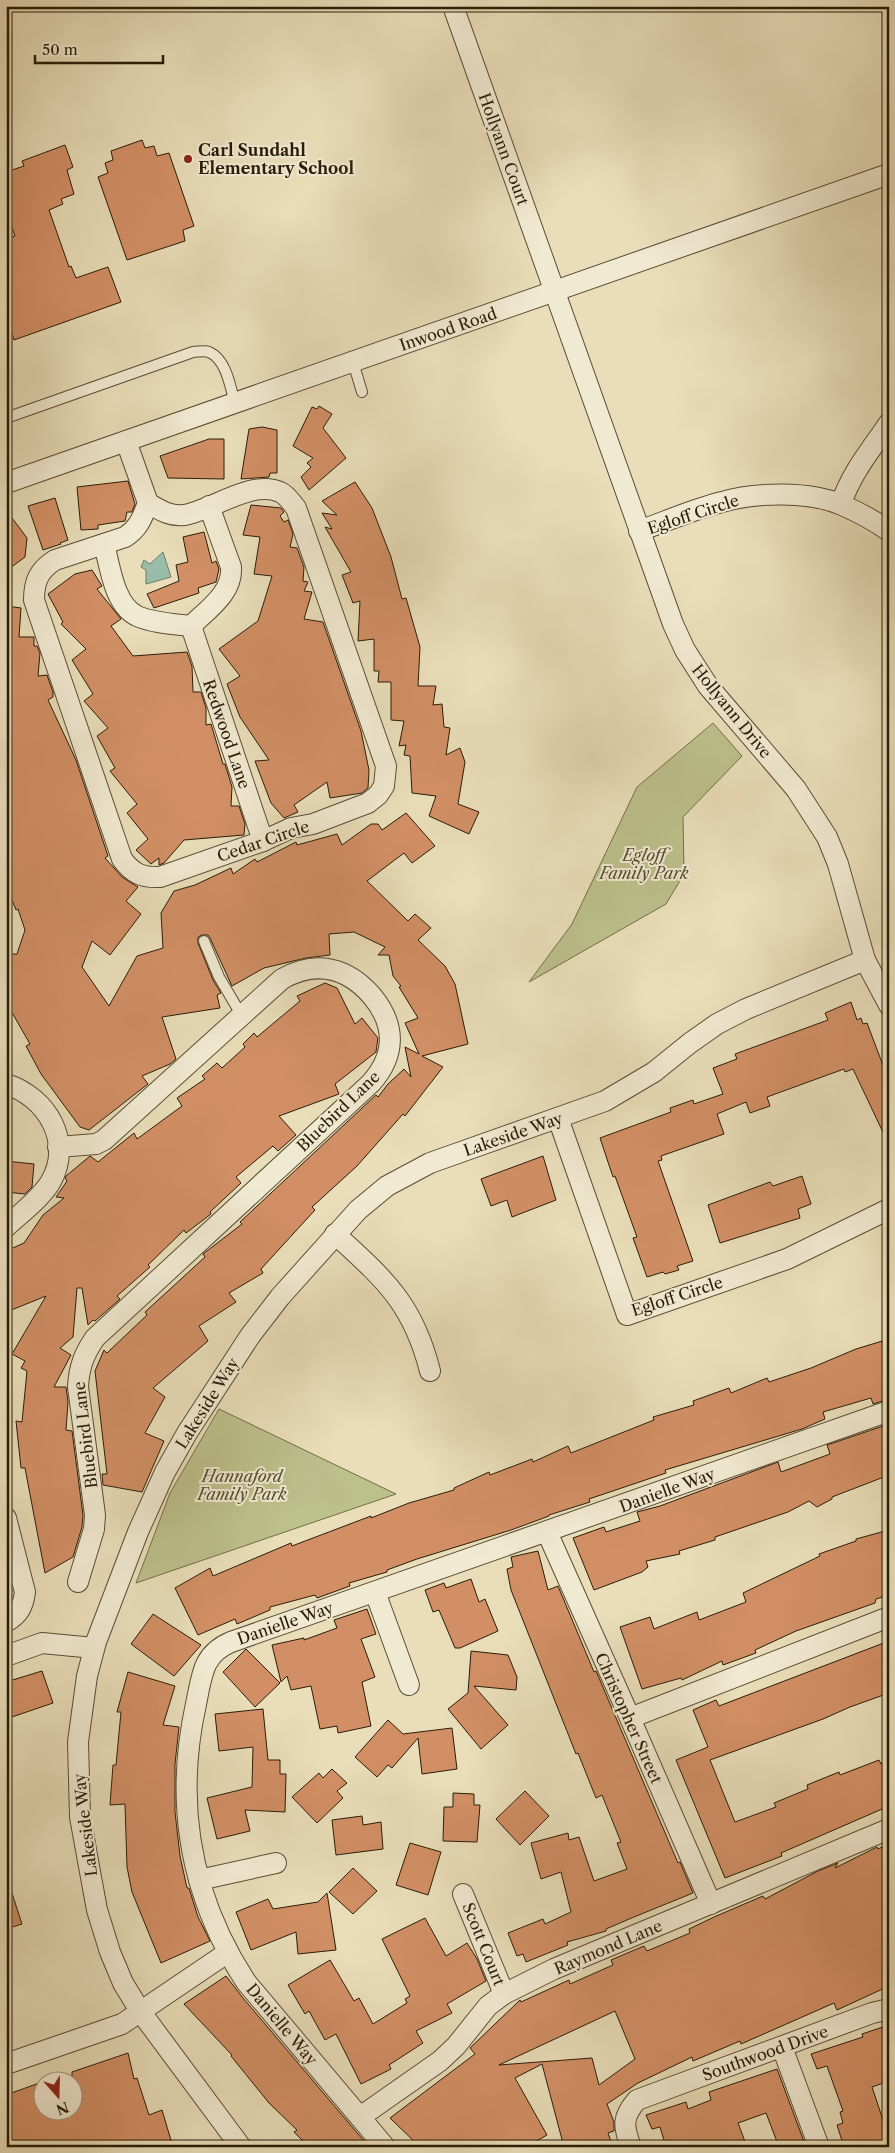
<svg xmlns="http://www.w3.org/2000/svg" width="895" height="2153" font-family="'Libre Caslon Text',serif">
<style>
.green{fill:#bcc08b;stroke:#736e4a}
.water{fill:#99bda9;stroke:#6d7d69}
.building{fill:#d28f65;stroke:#2a1c08;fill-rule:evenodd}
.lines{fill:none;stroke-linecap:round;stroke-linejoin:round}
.service-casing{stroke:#5a4c34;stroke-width:12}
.minor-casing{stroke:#5a4c34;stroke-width:22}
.service{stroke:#f1ead2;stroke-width:10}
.minor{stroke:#f1ead2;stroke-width:20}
.poi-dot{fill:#8f2418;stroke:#f1ead2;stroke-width:2}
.labels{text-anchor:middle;stroke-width:4;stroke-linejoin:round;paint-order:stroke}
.street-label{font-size:16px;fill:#2a1c08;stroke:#f1ead2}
.poi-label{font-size:16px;font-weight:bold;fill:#2a1c08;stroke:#f1ead2;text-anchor:start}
.park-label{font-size:16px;font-style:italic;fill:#564d2f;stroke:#f1ead2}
</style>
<rect width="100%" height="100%" fill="#e9deb9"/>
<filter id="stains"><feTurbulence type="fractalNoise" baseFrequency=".004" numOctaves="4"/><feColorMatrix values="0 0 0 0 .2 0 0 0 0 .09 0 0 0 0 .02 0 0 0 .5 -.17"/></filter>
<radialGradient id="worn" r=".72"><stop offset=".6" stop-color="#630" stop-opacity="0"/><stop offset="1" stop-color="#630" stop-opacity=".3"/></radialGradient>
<g class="green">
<path d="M713,723L742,756L683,817L684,874L666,904L529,982L572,924L637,787Z"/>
<path d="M219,1409L396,1494L136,1583L170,1493Z"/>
</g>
<path class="water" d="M163,552L171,577L146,584V570L141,567L144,560L150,564Z"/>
<g class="building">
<path d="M142,140L145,148L154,146L157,156L169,153L194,226L183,230L185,241L127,260L98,177L108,173L105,163L113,160L111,151Z"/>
<path d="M65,145L73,167L67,170L74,194L61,199L63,204L49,210L69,267L71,266L76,278L108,267L121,302L14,340L6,316V239L15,236L6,211V172L24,166L22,161Z"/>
<path d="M319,406L332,414L323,428L346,458L309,490L301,477L311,467L307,463L313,458L293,446L312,407L317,409Z"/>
<path d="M262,427L277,430V473H270L269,477L241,479L249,429Z"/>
<path d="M209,439H224V479L168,478L160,456Z"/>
<path d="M128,481L135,504L132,512H127L125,521L98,525V529L81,530L77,487Z"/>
<path d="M355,482L372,508L391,557L402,599L406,598L420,647L418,686H436L433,705L442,704L444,727L450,728L446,755L460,748L465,762L458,804L479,812L469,834L429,816L436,796L412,793L410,756L404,755L406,745L399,746L404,721L391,720V682H378L379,671H374V639L358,641L360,601L353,603L342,575L351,572L325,527L332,529L322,513L337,515L322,501Z"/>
<path d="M55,498L68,540L60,543L61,544L43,550L28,506Z"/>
<path d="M251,505L281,508L284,512L280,516L284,522L288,520L293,534L290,547L297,548L304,567L303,581L308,582L304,591L312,592L304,619L323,622L361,731L369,770L368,788L362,793L330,798L327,782L294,805L298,812L284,818L271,803L255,761L269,760L240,717L227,684L240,676L219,649L258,621L272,576L254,574L260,537L243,535Z"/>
<path d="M6,510L27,538L25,557L6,571Z"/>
<path d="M204,532L212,563L216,561L219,569L216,582L198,588L199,593L154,608L147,594L179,581L176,565L188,562L183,537Z"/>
<path d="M92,570L102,586L97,589L121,619L111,626L133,656L187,652L192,666L193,692H201L206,708V725L211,724L223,764H225L232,787L231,806H239L245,824L244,835L184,840L164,863L159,865V858L151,864L136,850L148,839L127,813L137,804L110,771L115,768L97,736L108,728L84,701L93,694L72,660L86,649L61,624L63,622L48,594L75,574Z"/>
<path d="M6,606L21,608L19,637H34V646H37L40,653L38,676L47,675L53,692V697L48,700L76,760L108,856L105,858L122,877L138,887L126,901L141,914L110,955L92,941L82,967L109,1006L137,956L163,948L161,913L174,891L195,885L231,868L233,874L255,859L257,862L296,842L297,845L337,834L342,845L371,824H378L382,830L406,813L435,846L412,863L404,853L367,881L408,921L415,914L431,928L418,940L445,966L455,984L468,1044L422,1056L443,1067L405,1116L403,1114L357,1166L312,1207L315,1210L261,1269L263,1273L229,1293L236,1302L199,1326L208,1341L153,1388L165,1397L145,1433L164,1441L142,1492L103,1485L102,1474H107L95,1371L104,1350L107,1353L147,1315L145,1312L205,1257L203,1254L242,1224L240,1222L376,1095L378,1097L388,1084L404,1069L411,1077L405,1047L419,1054L405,1023L418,1018L399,987L401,986L393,976L389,955H378L385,947L354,932L329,934L330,955L306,958L264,968L232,986L210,938L208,935H202L198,937V943L213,980L221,993L217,995L220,1008L162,1017L176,1059L170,1064L142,1076L148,1084L89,1130L80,1127L41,1074L26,1046L30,1044L6,1002V954H17L25,930L18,909L16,910L6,885Z"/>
<path d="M325,983L337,988L355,1024L362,1018L378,1038L376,1052L335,1084L339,1094L279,1116L296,1135L278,1151L273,1146L236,1177L241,1183L210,1212L211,1214L186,1233L184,1230L148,1265L150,1267L117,1296L120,1299L95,1321L93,1320L88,1325L82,1288H77L73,1337L60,1348L71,1355L54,1387H66L68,1402L66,1430L72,1431L83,1515L82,1527L73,1557L45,1573L25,1468H21L16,1421L22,1422L27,1371L21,1368L25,1361L12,1354L46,1296L9,1311L6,1303V1251L24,1243L43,1215L64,1198L56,1197L67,1181L65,1178L66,1176L90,1156L98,1162L134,1133L137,1139L182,1106L177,1098L205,1079L202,1076L217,1063L222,1068L245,1047L243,1044L254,1033L257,1037L300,1001L297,996Z"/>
<path d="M851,1002L857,1020L861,1018L863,1024L867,1023L884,1068L889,1065V1145L853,1069L845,1072L844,1069L767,1097L770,1106L750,1113L746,1102L717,1114L724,1134L661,1156L662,1160L658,1161L693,1261L677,1266L679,1270L665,1274L663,1272L647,1277L633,1238L637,1237L615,1176L613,1177L600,1138L671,1112L670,1108L693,1100L694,1104L723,1094L713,1068L737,1059L735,1054L828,1020L825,1013Z"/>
<path d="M543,1156L556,1200L512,1217L507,1200L491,1206L481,1179Z"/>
<path d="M6,1161L34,1164L32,1187L25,1194L6,1192Z"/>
<path d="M802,1176L811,1204L798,1209L800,1218L720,1243L708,1205L770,1182L773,1186Z"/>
<path d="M889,1339V1399L873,1404L871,1398L823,1412L825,1419L802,1429L665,1470L666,1473L589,1499L590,1502L549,1515V1516L511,1530L417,1559L387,1570V1572L349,1583L350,1586L317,1598L315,1595L270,1607V1610L237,1624L235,1619L198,1635L175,1588L210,1568L213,1576L291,1543L292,1546L371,1516V1518L409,1503L454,1490V1488L489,1472L490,1475L532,1459L533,1462L568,1446L571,1453L654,1420L653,1417L694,1405L693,1401L729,1388L731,1393L767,1378L769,1382L811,1368L856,1349Z"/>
<path d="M889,1424V1475L832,1497V1499L817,1507L809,1501L788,1512L715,1537V1540L679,1551L680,1554L646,1561L648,1567L642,1572L594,1590L573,1538L604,1527L606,1532L640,1521L637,1512L660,1506L778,1462L781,1472L830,1454L827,1445Z"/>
<path d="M889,1530V1595L876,1599L875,1603L796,1631L755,1650L756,1653L723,1665L722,1661L682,1680L681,1678L642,1689L620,1627L650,1617L654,1629L697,1612L699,1620L746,1602L743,1593L820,1556L819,1554L856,1541V1539Z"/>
<path d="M538,1551L548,1590L558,1586L594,1672L596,1671L678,1863L680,1862L693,1893L634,1917L606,1929V1931L567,1942L568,1945L526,1962L523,1954L517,1956L508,1933L543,1919L545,1924L571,1912L561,1872L541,1879L531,1843L568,1833L569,1840L579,1837L594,1881L627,1869L617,1843L621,1842L602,1795L596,1798L578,1753L576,1754L511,1590L507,1569L513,1567L511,1557Z"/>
<path d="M471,1579L479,1602L485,1599L498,1631L460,1648H455L439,1610L433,1612L425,1590L444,1583L446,1588Z"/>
<path d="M367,1609L376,1634L361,1639L375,1677L362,1682L371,1726L338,1733L337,1726L320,1729L311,1686L291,1690L287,1676L281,1682L272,1645L304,1638V1640L337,1628L334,1620Z"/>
<path d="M153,1614L201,1645L174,1676L131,1644Z"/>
<path d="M889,1641V1693L850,1707L823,1719L710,1760L735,1822L776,1807L774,1803L808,1789L807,1785L839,1772L840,1775L879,1760L881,1764L889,1761V1806L781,1853L782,1856L725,1878L676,1760L708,1747L693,1710L716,1700L719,1706Z"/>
<path d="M246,1649L280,1683L255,1707L223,1672Z"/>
<path d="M471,1651L508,1655L517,1677L516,1690L474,1686L508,1725L481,1749L448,1709L468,1693Z"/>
<path d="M42,1671L53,1703L6,1719V1682Z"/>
<path d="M128,1672L175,1686L163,1725L179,1727L175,1764V1812L180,1856L187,1888H189L198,1917L210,1941L161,1963L132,1892L127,1867L125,1804L110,1805L113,1765H116L121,1712H117Z"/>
<path d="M263,1709L268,1760H280V1774H286L285,1812L245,1810L250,1831L217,1839L207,1798L252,1787L253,1747L219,1751L215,1714Z"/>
<path d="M388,1720L403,1734L452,1728L457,1769L422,1774L418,1738L392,1768L388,1765L377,1777L355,1757Z"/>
<path d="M332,1769L347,1783L337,1791L343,1798L317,1823L292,1797L319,1773L323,1778Z"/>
<path d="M525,1791L549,1816L520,1845L496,1819Z"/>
<path d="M453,1793L474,1794V1805H480L477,1842L443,1841L444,1807H453Z"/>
<path d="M362,1816L363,1825L381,1822L383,1849L336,1855L332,1820Z"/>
<path d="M410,1843L441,1852L428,1895L396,1885Z"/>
<path d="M889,1844V1986L837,2010L834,2003L741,2044L740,2041L693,2061L692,2057L638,2083L607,2104L614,2122V2131L608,2133L613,2147H564L542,2064L515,2078L547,2135L526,2147H420L390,2118L475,2054L470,2048L520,2000L521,2002L569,1980L570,1984L613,1965L611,1960L644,1946L647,1951L690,1933L689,1929L714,1917L763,1896L765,1899L818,1871L838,1863L835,1868L877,1847L878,1849ZM615,2011L635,2059L599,2085L592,2058L499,2065Z"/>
<path d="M353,1868L377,1891L353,1914L329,1892Z"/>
<path d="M6,1884H9L22,1924L6,1929Z"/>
<path d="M327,1893L336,1950L298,1954L296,1932L251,1950L236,1912L268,1899L273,1909L318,1902Z"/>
<path d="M425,1918L446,1956L467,1943L477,1959L486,1981L447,2004L452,2013L416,2031L423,2043L389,2065L391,2069L361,2084L336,2034L325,2040L309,2011L305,2014L288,1985L330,1960L354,2001L359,1998L373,2024L407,2003L405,1999L410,1996L382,1939Z"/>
<path d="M226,1976L243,1998L369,2147H309L294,2132L297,2130L269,2103L231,2056L232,2055L184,2004Z"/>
<path d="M889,2025V2081L872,2087L889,2138V2147H844L837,2125L843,2123L840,2112L843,2111L827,2066L817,2069L811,2054L863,2037L862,2034Z"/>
<path d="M128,2053L134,2079L137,2078L149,2115L162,2110L173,2147H6V2095L42,2082V2110H72V2072Z"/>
<path d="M777,2069L806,2147H779L766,2113L738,2123L747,2147H666L660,2127L652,2129L646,2115L686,2102L688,2109L711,2100L709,2092Z"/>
</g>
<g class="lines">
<g class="service-casing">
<g id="service">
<path d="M353,362L362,392"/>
<path d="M6,418L193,352C198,352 204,350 209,352C227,360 230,387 235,403"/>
<path d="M204,941L219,977L242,1016"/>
</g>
</g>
<g class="minor-casing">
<g id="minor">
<path d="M453,6L673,624L685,650L708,686L796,789L827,837L838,864L865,960L889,1005"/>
<path d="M126,441L148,503C158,509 170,517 184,515C211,511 252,479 280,492C287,495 291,502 296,508L386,766L384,786L378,795L368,803L313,824L291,828L263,841L160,877C142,878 132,873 122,859L34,600C34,581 39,570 55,560L125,537C139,528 142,518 148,503"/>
<path d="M6,483L889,174"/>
<path d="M841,504C851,473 871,450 889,423"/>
<path d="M639,531C667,521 694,509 722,502C756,492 810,491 842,505C858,512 875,521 889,531"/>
<path d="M104,544C110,566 114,605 137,616C153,623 174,624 191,626C208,609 233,593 231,567L209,506"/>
<path d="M191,626L263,841"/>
<path d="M6,1084C47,1097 74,1142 50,1183C39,1200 21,1213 6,1227"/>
<path d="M558,1118L627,1315L787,1259L889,1209"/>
<path d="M58,1147L96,1144L104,1140L282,979C316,960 347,967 372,996C396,1025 396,1055 371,1083L95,1338C84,1354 79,1367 78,1387L95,1515L94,1529L78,1582"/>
<path d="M335,1234C384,1279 413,1303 430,1371"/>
<path d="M6,1518L25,1592C23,1607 19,1614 6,1622"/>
<path d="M547,1532L630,1718L711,1904"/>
<path d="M375,1592L409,1685"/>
<path d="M6,1656L42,1643L94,1648"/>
<path d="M630,1718L889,1617"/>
<path d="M199,1880L276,1863"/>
<path d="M463,1894L504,1994"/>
<path d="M782,2047L819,2147"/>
<path d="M6,2064L122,2024L227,1953"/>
<path d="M360,2117L440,2061L456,2046L488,2006L504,1994L554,1969L889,1829"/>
<path d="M241,2147L140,2011L123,1983L110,1952L97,1910L80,1817L78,1742L87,1676L96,1642L138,1532L165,1472L187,1433L250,1336L280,1297L358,1210L387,1186L430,1163L605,1101L654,1072L690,1043L717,1024L746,1009L865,960"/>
<path d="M385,2147L246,1982C190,1896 174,1804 196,1704C202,1676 202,1654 231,1642L889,1411"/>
<path d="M631,2147C623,2126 622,2117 637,2100L872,2013L889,2009"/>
</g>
</g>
<use href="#service" class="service"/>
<use href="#minor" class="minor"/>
</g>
<circle class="poi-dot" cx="188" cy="159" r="5"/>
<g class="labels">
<g class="street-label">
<text transform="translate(504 149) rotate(70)" y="6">Hollyann Court</text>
<text transform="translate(448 329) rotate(-19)" y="6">Inwood Road</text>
<text transform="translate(693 514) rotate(-18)" y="6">Egloff Circle</text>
<text transform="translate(732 711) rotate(51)" y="6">Hollyann Drive</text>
<text transform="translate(227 734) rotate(71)" y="6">Redwood Lane</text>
<text transform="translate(263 841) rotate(-19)" y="6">Cedar Circle</text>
<text transform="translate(338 1111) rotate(-44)" y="6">Bluebird Lane</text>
<text transform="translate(513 1134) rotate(-19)" y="6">Lakeside Way</text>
<text transform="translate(677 1296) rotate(-18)" y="6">Egloff Circle</text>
<text transform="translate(207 1403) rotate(-58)" y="6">Lakeside Way</text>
<text transform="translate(85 1435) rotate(-97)" y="6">Bluebird Lane</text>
<text transform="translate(667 1490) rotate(-20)" y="6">Danielle Way</text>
<text transform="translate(285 1623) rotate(-19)" y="6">Danielle Way</text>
<text transform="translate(629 1718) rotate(66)" y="6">Christopher Street</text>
<text transform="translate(85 1825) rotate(-97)" y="6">Lakeside Way</text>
<text transform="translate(484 1944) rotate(68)" y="6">Scott Court</text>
<text transform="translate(608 1947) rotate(-23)" y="6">Raymond Lane</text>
<text transform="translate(282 2024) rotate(50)" y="6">Danielle Way</text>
<text transform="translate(765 2053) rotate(-20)" y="6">Southwood Drive</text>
</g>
<g class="poi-label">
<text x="198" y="156">Carl Sundahl<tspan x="198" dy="18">Elementary School</tspan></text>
</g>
<g class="park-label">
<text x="644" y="861">Egloff<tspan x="644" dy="18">Family Park</tspan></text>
<text x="242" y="1482">Hannaford<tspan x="242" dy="18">Family Park</tspan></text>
</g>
</g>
<rect width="895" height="2153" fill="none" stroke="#e9deb9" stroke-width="25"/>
<rect x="8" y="8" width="880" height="2138" fill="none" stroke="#2a1c08" stroke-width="2.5"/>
<rect x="12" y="12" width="870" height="2128" fill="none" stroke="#2a1c08"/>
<g transform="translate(58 2096) rotate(160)"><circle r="24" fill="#f1ead2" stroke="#a19881"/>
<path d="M0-4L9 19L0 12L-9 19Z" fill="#8f2418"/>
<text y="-8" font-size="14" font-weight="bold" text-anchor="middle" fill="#2a1c08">N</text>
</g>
<path d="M35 55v8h128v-8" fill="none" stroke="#2a1c08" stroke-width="2.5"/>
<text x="42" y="55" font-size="15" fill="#2a1c08" stroke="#f1ead2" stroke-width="4" paint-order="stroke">50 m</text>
<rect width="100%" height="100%" filter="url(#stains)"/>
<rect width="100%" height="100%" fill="url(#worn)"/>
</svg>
